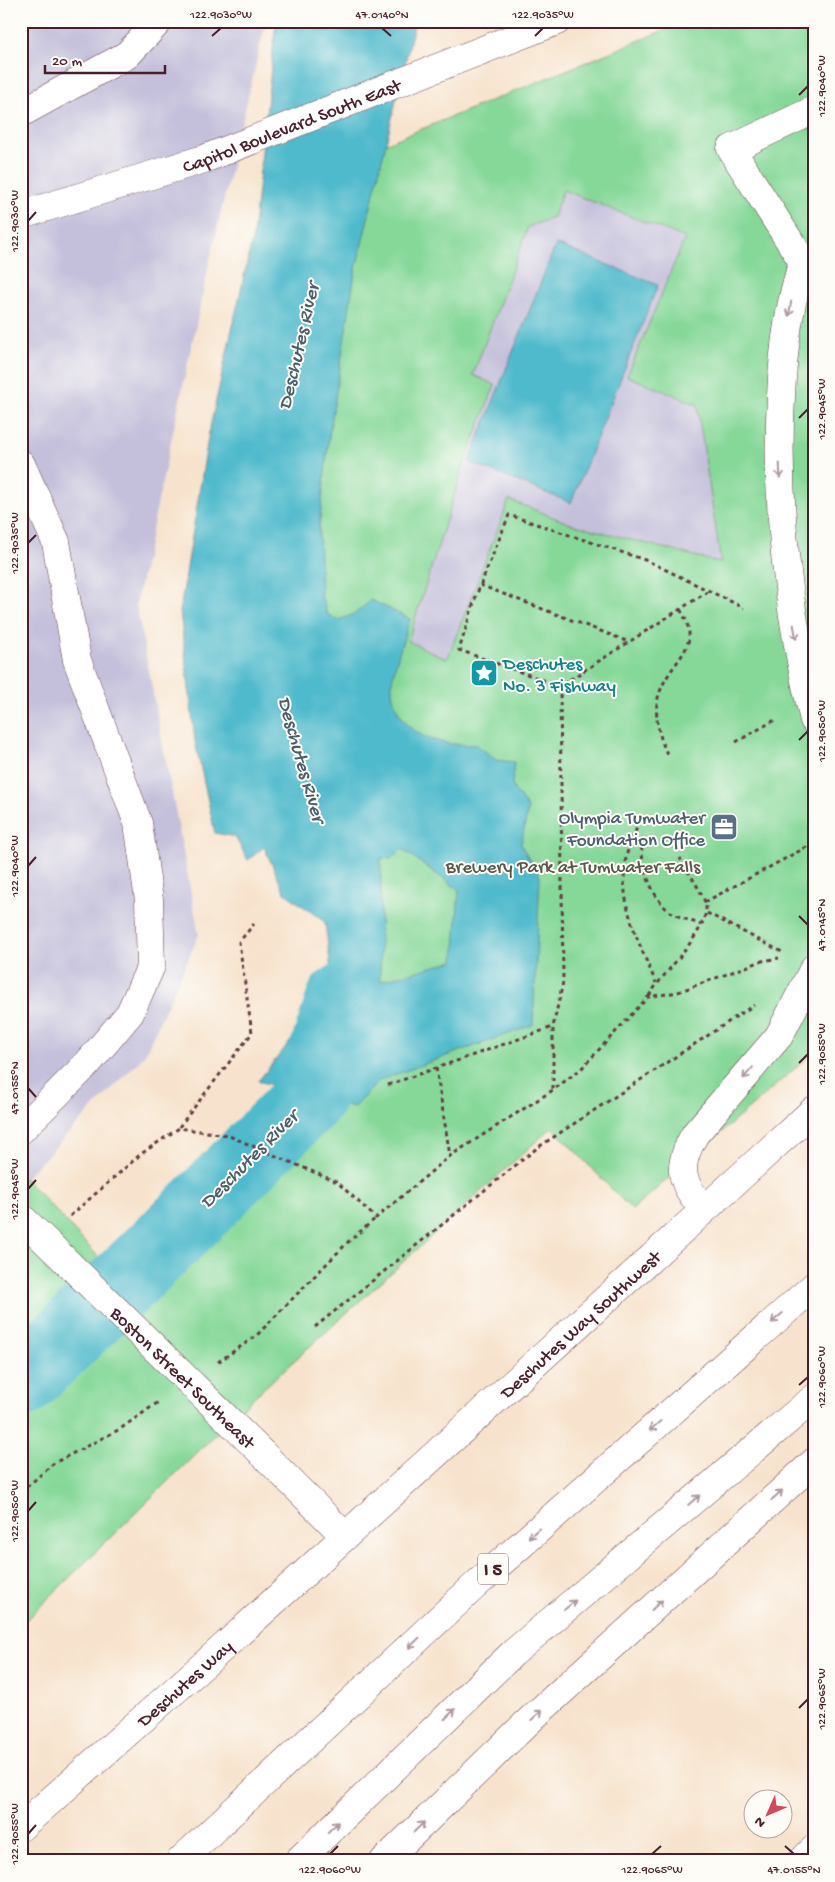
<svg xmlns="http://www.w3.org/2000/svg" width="835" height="1882" font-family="'Gochi Hand',sans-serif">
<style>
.industrial{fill:#c4c0db}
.green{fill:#86d899;stroke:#687c62;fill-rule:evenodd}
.water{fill:#50bacc;stroke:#4d6c7c;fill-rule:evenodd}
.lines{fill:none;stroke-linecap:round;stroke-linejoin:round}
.river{stroke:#50bacc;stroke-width:72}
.minor-casing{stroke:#643c43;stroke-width:29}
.major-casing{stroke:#643c43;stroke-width:29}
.highway-casing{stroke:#643c43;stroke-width:29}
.path{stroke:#643c43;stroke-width:3;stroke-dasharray:4 4;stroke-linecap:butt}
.minor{stroke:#fff;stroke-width:28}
.major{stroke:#fff;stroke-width:28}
.highway{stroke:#fff;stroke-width:28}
.major-bridge-casing{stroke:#643c43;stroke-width:29;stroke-linecap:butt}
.major-bridge{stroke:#fff;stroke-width:28}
.oneway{stroke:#ae9aa0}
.ticks{fill:none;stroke:#4a1f2b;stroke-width:2}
.labels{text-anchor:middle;stroke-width:4;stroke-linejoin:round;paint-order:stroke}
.shield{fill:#fdfcf7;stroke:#806168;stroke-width:1}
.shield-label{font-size:18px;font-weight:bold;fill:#4a1f2b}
.street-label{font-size:19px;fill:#4a1f2b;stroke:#fdfcf7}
.culture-label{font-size:19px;fill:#0d838f;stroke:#fdfcf7;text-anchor:start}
.service-label{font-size:19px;fill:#4e5e75;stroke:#fdfcf7;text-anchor:end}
.park-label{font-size:19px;fill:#5c564c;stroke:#fdfcf7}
.water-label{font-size:20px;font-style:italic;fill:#4c5d6b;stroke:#fdfcf7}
.neatline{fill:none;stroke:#4a1f2b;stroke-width:2}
.ticks-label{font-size:12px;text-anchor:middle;fill:#4a1f2b}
</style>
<rect width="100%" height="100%" fill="#fdfcf7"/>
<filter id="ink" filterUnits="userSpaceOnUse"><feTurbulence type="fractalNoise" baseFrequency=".02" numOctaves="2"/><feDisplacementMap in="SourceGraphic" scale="10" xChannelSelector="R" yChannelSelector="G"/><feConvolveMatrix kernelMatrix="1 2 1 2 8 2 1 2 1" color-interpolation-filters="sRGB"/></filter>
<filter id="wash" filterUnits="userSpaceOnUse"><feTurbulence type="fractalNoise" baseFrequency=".0096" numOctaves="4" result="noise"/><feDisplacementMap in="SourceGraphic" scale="20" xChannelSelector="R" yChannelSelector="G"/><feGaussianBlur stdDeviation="1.12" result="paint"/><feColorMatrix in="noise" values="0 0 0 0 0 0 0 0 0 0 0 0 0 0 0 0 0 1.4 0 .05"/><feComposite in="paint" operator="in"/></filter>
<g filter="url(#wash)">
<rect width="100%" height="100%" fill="#f7e3cd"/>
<g class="industrial">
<path d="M21,21H266L212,250L136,604L199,935L144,1056L21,1182Z"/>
<path d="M563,190L685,239L627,375L697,404L721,563L571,524L509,500L447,659L408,641L463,467L495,385L473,376L528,227L553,217Z"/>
</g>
<path class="green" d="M687,21H814V1052L632,1210L552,1127L254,1397L21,1625V1181L25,1178L119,1279L200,1208L311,1095L344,993L271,647L338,163ZM563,190L685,238L627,376L697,404L721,563L571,524L509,500L447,659L408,641L463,467L495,385L473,375L528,227L553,217Z"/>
<g class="water">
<path d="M276,21H415L355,273L329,436L319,528L321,595L327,614L338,620L355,614L371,600L410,619C404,638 397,657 393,676C390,688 393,703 399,713C416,742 446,745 477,745L496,760L514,762L512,786L528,808L521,845L540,876L533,1025L380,1080L354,1107L258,1081L294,1037L334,995L325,922L285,893L264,847L248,860L235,837L215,833L195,741L180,611L209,432L253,236ZM402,849L459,890L454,961L380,981L381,858L391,859Z"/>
<path d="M556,244L658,285L571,503L469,462Z"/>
</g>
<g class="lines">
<path class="river" d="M21,1382L200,1208L311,1095L342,1000"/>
</g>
</g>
<g filter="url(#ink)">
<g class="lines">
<g class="minor-casing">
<g id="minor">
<path d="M21,113L127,55L159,21"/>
<path d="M814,257L803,262C788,306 783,350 781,396C775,506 788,614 814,720"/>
<path d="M803,262L731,149L814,110"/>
<path d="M21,464L56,542L77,660L138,823L149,900L151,966L130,1013L88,1063L21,1130"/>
<path d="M703,1209C680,1181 676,1167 695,1134L779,1036L814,968"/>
<path d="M802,1861L814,1849"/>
</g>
</g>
<g class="major-casing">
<g id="major">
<path id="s1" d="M21,215L204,159L557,21"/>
<path d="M262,1453L345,1536"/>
<path id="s2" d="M21,1827L217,1653L814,1110"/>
</g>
</g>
<g class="highway-casing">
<g id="highway">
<path d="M180,1861L480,1581L814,1286"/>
<path d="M298,1861L512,1654L814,1398"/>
<path d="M384,1861L531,1719L814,1462"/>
</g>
</g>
<g class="path">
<path d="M480,585L629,642"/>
<path d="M560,686L459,650L476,596L509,515L648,561L744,608"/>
<path d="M736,742L775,720"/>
<path d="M667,754C658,734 652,709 661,689C674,657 704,647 680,609"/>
<path d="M637,828C608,881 634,932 656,983"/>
<path d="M642,839C639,861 652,901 672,913C681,918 692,921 701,925"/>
<path d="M705,902L814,843"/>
<path d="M707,913L784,953"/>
<path d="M649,996C661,974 714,927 705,902C699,887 688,872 680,858"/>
<path d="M436,1068L450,1156"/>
<path d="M388,1085L553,1027"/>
<path d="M553,1089V1027L563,982L560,686L707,592"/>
<path d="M179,1127L252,1033L239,942L254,924"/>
<path d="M70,1216L141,1154L179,1128L227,1135L337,1182L376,1218L450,1156L553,1090L581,1069L648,997L678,992L762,961L779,958"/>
<path d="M315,1327L537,1148L754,1005"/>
<path d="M218,1362L256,1336L347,1243L376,1218"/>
<path d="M21,1492L54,1463L120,1429L160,1401"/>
</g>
<use href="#minor" class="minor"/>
<use href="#major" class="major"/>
<use href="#highway" class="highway"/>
<g class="major-bridge-casing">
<g id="major-bridge">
<path id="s3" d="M21,1217L262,1453"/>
</g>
</g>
<use href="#major-bridge" class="major-bridge"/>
</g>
<defs><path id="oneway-shaft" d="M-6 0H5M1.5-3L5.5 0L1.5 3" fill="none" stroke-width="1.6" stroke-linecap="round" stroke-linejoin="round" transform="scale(1.25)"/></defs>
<g class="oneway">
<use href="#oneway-shaft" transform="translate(790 309) rotate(99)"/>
<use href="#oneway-shaft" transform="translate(780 471) rotate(88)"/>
<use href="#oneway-shaft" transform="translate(795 632) rotate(80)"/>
<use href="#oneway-shaft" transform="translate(748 1073) rotate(131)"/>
<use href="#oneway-shaft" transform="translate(777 1318) rotate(139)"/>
<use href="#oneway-shaft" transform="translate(655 1426) rotate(139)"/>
<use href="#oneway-shaft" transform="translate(777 1495) rotate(-42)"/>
<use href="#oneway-shaft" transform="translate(694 1500) rotate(-40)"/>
<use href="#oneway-shaft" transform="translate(534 1533) rotate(139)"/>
<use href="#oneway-shaft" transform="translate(570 1605) rotate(-40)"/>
<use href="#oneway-shaft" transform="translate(657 1605) rotate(-42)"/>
<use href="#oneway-shaft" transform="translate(414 1643) rotate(136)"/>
<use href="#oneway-shaft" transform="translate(450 1714) rotate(-44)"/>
<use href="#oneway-shaft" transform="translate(537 1715) rotate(-42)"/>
<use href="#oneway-shaft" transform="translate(333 1827) rotate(-44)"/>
<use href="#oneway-shaft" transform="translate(419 1827) rotate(-44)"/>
</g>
</g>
<path class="ticks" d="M382,28L391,36M212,36L221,28M535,36L543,28M799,95L808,86M28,221L36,212M799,418L808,409M28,543L36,535M799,740L808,731M28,866L36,857M799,916L808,925M799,1063L808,1054M28,1088L36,1097M28,1189L36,1180M799,1385L808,1377M28,1511L36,1502M799,1708L808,1699M28,1834L36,1825M785,1846L794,1854M330,1854L338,1846M652,1854L661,1846"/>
<defs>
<g id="sight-square" transform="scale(1.4375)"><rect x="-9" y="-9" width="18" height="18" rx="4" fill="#0f9aa8" stroke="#fdfcf7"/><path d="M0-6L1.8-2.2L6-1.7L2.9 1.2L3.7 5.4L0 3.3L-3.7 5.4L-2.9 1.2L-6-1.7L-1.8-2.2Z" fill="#fff"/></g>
<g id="office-square" transform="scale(1.4375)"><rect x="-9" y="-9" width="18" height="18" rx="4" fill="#5c6f8a" stroke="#fdfcf7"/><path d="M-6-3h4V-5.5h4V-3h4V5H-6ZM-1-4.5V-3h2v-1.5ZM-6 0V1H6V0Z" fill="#fff"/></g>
</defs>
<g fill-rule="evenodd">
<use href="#sight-square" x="484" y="673"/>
<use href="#office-square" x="724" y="827"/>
</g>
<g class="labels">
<rect class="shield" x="478" y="1553.5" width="30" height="31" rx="4"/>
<g class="shield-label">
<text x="493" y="1575">I 5</text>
</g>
<g class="street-label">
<text dy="7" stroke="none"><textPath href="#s1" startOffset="285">Capitol Boulevard South East</textPath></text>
<text dy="7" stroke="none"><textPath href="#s2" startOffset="752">Deschutes Way Southwest</textPath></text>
<text dy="7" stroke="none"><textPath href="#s3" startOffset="228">Boston Street Southeast</textPath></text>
<text dy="7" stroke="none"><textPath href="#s2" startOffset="218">Deschutes Way</textPath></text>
</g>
<g class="culture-label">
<text x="503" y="669">Deschutes<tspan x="503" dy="22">No. 3 Fishway</tspan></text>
</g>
<g class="service-label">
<text x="705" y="823">Olympia Tumwater<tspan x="705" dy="22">Foundation Office</tspan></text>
</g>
<g class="park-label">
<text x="573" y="872">Brewery Park at Tumwater Falls</text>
</g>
<g class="water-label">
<text transform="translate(297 346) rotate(-77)" y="7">Deschutes River</text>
<text transform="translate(303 759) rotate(74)" y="7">Deschutes River</text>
<text transform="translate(248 1158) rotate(-45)" y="7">Deschutes River</text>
</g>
</g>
<rect width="835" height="1882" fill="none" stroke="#fdfcf7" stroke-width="55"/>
<g transform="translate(768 1814) rotate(225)"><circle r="24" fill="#fdfcf7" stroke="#b5a4a5"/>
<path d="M0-4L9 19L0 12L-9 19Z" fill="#d1495b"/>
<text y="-8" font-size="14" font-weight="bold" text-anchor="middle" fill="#4a1f2b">N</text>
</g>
<path d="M45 65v8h120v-8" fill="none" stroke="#4a1f2b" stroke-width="2.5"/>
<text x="52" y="65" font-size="15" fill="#4a1f2b" stroke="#fdfcf7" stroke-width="4" paint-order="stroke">20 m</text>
<rect x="28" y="28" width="780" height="1826" class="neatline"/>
<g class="ticks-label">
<text x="221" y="18">122.9030°W</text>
<text x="382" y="18">47.0140°N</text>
<text x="543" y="18">122.9035°W</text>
<text transform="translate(821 86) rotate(-90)" y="4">122.9040°W</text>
<text transform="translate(14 221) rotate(-90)" y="4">122.9030°W</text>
<text transform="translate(821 409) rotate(-90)" y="4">122.9045°W</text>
<text transform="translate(14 543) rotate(-90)" y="4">122.9035°W</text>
<text transform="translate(821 731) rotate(-90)" y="4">122.9050°W</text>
<text transform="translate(14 866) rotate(-90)" y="4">122.9040°W</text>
<text transform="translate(821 925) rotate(-90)" y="4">47.0145°N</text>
<text transform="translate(821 1054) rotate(-90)" y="4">122.9055°W</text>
<text transform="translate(14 1088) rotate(-90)" y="4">47.0155°N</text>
<text transform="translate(14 1189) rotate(-90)" y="4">122.9045°W</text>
<text transform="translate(821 1377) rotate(-90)" y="4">122.9060°W</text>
<text transform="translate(14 1511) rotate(-90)" y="4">122.9050°W</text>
<text transform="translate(821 1699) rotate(-90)" y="4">122.9065°W</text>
<text transform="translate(14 1834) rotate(-90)" y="4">122.9055°W</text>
<text x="330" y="1873">122.9060°W</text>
<text x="652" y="1873">122.9065°W</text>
<text x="794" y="1873">47.0155°N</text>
</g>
</svg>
